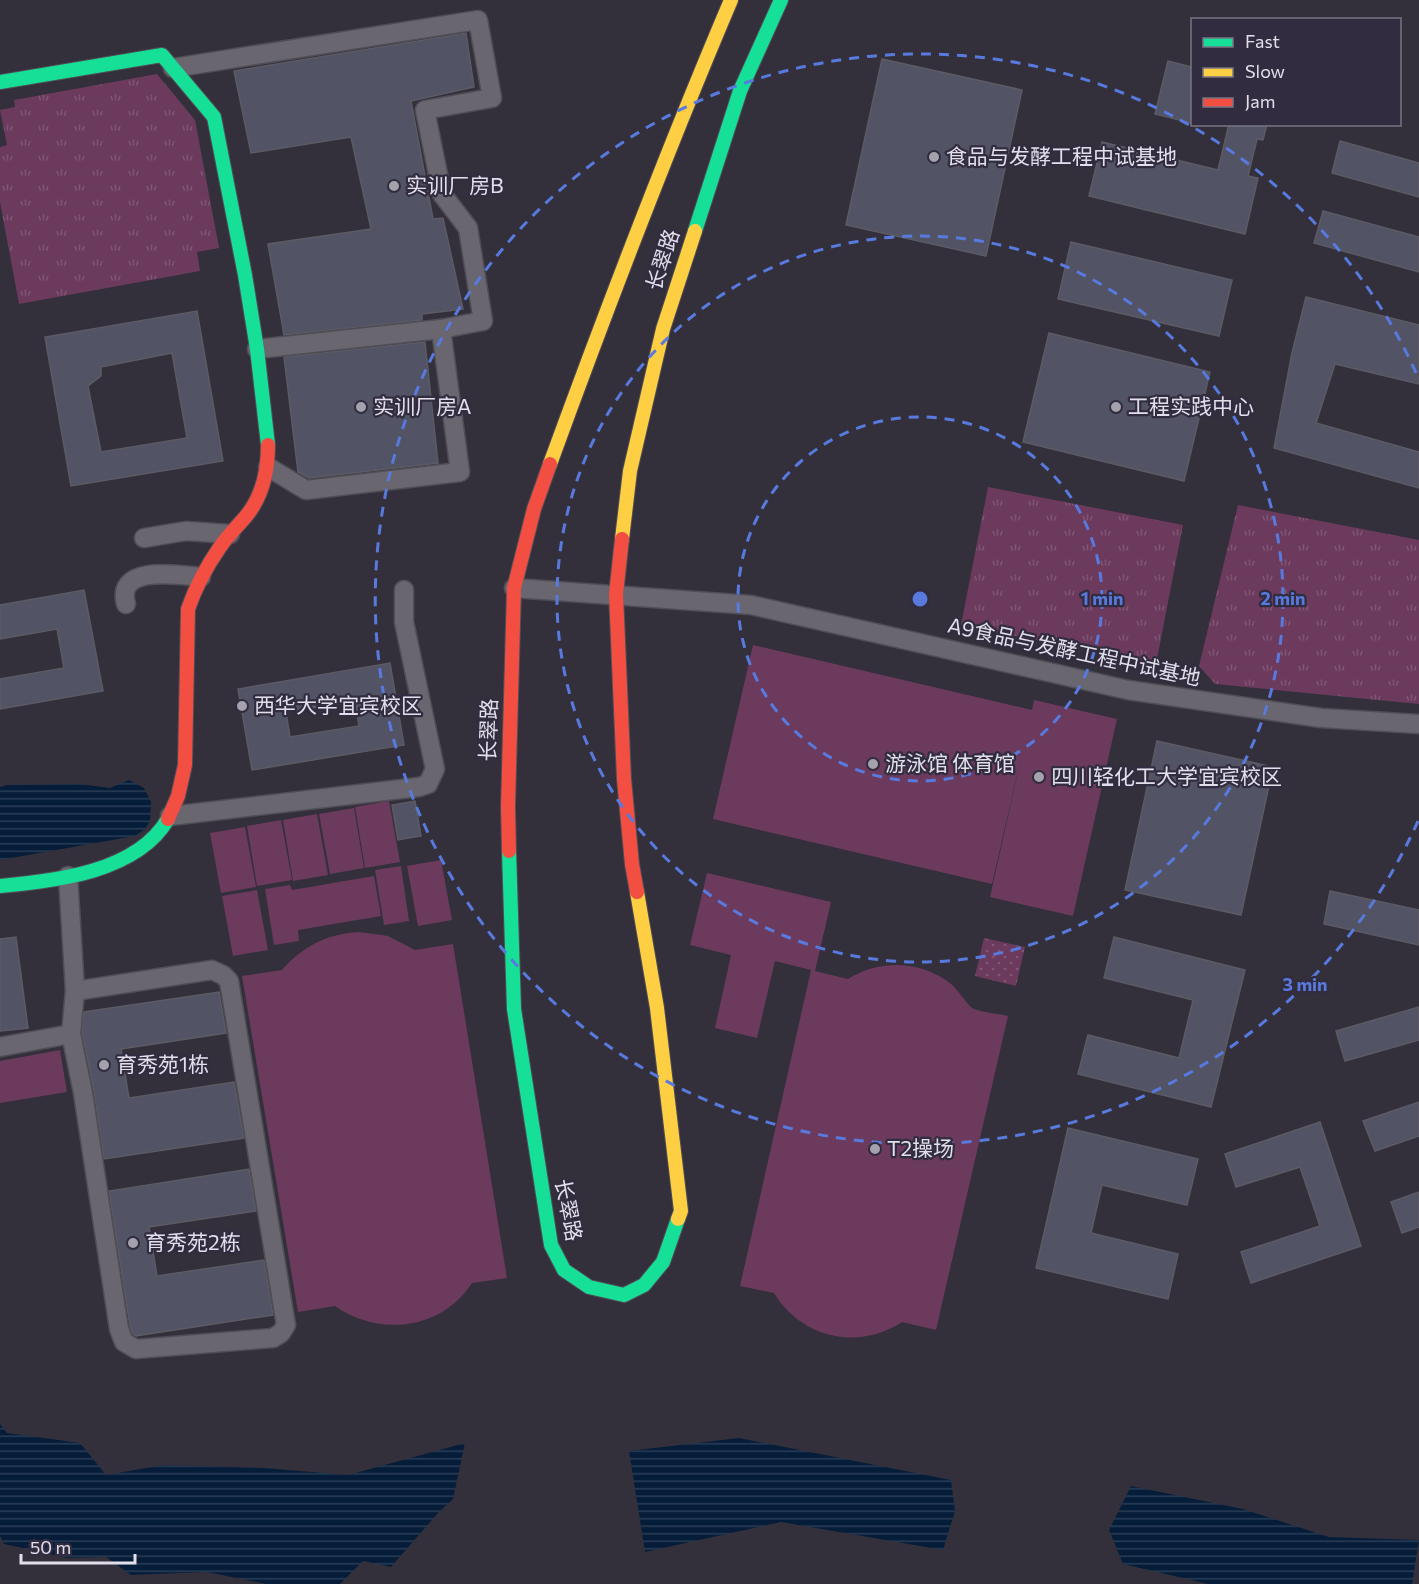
<svg xmlns="http://www.w3.org/2000/svg" width="1419" height="1584" font-family="Commissioner,'Noto Sans SC',sans-serif">
<style>
.grass{fill:url(#grass-tufts)}
.park{fill:url(#park-dots)}
.pitch{fill:#6b3a5d}
.water{fill:url(#water-rules)}
.building{fill:#525365;stroke:#5c5b64;stroke-width:1.5;fill-rule:evenodd}
.lines{fill:none;stroke-linecap:round;stroke-linejoin:round}
.street-casing{stroke:#4f4d56;stroke-width:21}
.fast-casing{stroke:#4f4d56;stroke-width:16}
.slow-casing{stroke:#4f4d56;stroke-width:16}
.jam-casing{stroke:#4f4d56;stroke-width:16}
.street{stroke:#69666f;stroke-width:18}
.fast{stroke:#16e098;stroke-width:14}
.slow{stroke:#ffcf43;stroke-width:14}
.jam{stroke:#f24e42;stroke-width:14}
.ring{fill:none;stroke:#587ade;stroke-width:3;stroke-dasharray:10 8}
.poi-dot{fill:#a5a2ad;stroke:#312c3f;stroke-width:2}
.labels{text-anchor:middle;stroke-width:4.5;stroke-linejoin:round;paint-order:stroke}
.poi-label{font-size:21px;fill:#e2dfeb;stroke:#312c3f;text-anchor:start}
.street-label{font-size:21px;fill:#e2dfeb;stroke:#312c3f}
.centre{fill:#587ade;stroke:#312c3f;stroke-width:3}
.ring-label{font-size:18px;text-anchor:middle;font-weight:bold;fill:#587ade;stroke:#312c3f;stroke-width:4.5;stroke-linejoin:round;paint-order:stroke}
</style>
<defs>
<pattern id="grass-tufts" width="24" height="20" patternUnits="userSpaceOnUse" patternTransform="scale(1.5)"><rect width="24" height="20" fill="#6b3a5d"/><path d="M3 7l-1-3M5 7V3M7 7l1-3M15 17l-1-3M17 17v-4M19 17l1-3" fill="none" stroke="#805674"/></pattern>
<pattern id="park-dots" width="8" height="8" patternUnits="userSpaceOnUse" patternTransform="scale(1.5)"><rect width="8" height="8" fill="#6b3a5d"/><path d="M2 2h.1M6 6h.1" fill="none" stroke="#805674" stroke-width="1.8" stroke-linecap="round"/></pattern>
<pattern id="water-rules" width="6" height="5" patternUnits="userSpaceOnUse" patternTransform="scale(1.5)"><rect width="6" height="5" fill="#061d39"/><path d="M0 2.5h6" fill="none" stroke="#2a3d56"/></pattern>
</defs>
<rect width="100%" height="100%" fill="#33303b"/>
<g class="grass">
<path d="M157,74L195,120L219,248L197,252L200,271L19,304L0,202V147L7,145L0,110L15,107L14,100Z"/>
<path d="M988,487L1183,525L1156,664L961,625Z"/>
<path d="M1238,505L1419,540V704L1215,684L1199,666Z"/>
</g>
<path class="park" d="M984,938L1025,947L1016,986L975,976Z"/>
<g class="pitch">
<path d="M753,645L1032,710L1034,700L1117,719L1073,916L990,897L1023,749L992,884L713,819Z"/>
<path d="M389,801L400,862L365,868L355,807Z"/>
<path d="M354,808L364,868L330,874L319,814Z"/>
<path d="M317,814L328,875L293,881L283,820Z"/>
<path d="M281,820L292,880L257,886L247,826Z"/>
<path d="M245,827L256,887L221,893L210,833Z"/>
<path d="M441,860L452,920L418,926L407,866Z"/>
<path d="M401,866L409,921L384,925L375,870Z"/>
<path d="M707,873L831,902L815,971L848,979C879,959 922,960 951,984C958,990 967,1004 972,1008C979,1012 1000,1014 1008,1016L936,1330L902,1322C858,1351 801,1338 774,1293L740,1286L811,970L775,961L757,1038L715,1028L731,955L690,945Z"/>
<path d="M374,876L381,916L298,930L299,941L274,945L265,889L290,885L292,890Z"/>
<path d="M257,890L268,950L233,956L222,896Z"/>
<path d="M359,932L388,936L415,950L453,944L507,1278L472,1283C442,1330 379,1337 335,1306L298,1312L242,976L282,970C303,946 327,934 359,932Z"/>
<path d="M60,1050L67,1092L0,1103V1061Z"/>
</g>
<g class="water">
<path d="M129,780L144,788L151,802L150,821L145,829L135,836L0,860V787L7,785L80,784L110,788Z"/>
<path d="M0,1424L7,1433L80,1443L106,1475L163,1465L264,1468L348,1475L465,1443L453,1499L438,1513L391,1567L363,1561L340,1584H266L207,1572L131,1575L106,1557L67,1558L4,1544L0,1536Z"/>
<path d="M739,1438L951,1480L955,1511L943,1550L781,1522L645,1552L629,1451Z"/>
<path d="M1131,1486L1243,1509L1329,1537L1419,1540L1412,1584H1208L1123,1564L1109,1530Z"/>
</g>
<g class="building">
<path d="M466,33L474,87L411,101L433,219L443,218L463,309L422,314V320L284,335L268,244L371,229L351,137L251,153L234,71Z"/>
<path d="M882,59L1022,90L986,256L846,225Z"/>
<path d="M1168,61L1192,67V123L1155,114Z"/>
<path d="M1229,124H1267L1263,140L1257,139L1248,176L1258,178L1245,234L1089,196L1102,142L1218,170Z"/>
<path d="M1340,141L1419,163V197L1332,173Z"/>
<path d="M1323,211L1419,237V272L1314,243Z"/>
<path d="M1071,242L1232,280L1219,336L1058,299Z"/>
<path d="M1306,297L1419,325V384L1335,364L1316,423L1419,452V488L1274,448L1292,353Z"/>
<path d="M197,311L223,461L71,486L45,337ZM172,353L187,438L101,452L88,386L101,376V367Z"/>
<path d="M1049,333L1210,372L1184,481L1023,442Z"/>
<path d="M425,342L438,463L309,478L298,472L284,357Z"/>
<path d="M84,590L103,691L0,709V679L64,668L57,629L0,639V605Z"/>
<path d="M390,663L404,745L252,770L238,689ZM355,701L359,726L290,737L286,712Z"/>
<path d="M1157,741L1273,767L1241,915L1125,890Z"/>
<path d="M415,801L421,836L398,840L392,805Z"/>
<path d="M1330,891L1419,910V945L1324,924Z"/>
<path d="M16,937L28,1028L0,1031V939Z"/>
<path d="M1114,937L1245,970L1211,1107L1078,1074L1088,1035L1179,1058L1193,1000L1104,978Z"/>
<path d="M219,992L226,1033L121,1049L129,1098L234,1082L244,1138L104,1159L94,1091L82,1033L84,1012Z"/>
<path d="M1419,1007V1040L1345,1061L1336,1031Z"/>
<path d="M1419,1102V1136L1375,1151L1363,1121Z"/>
<path d="M1320,1122L1361,1246L1251,1283L1241,1252L1320,1226L1300,1167L1236,1187L1225,1154Z"/>
<path d="M1068,1128L1198,1159L1187,1205L1102,1185L1091,1233L1178,1254L1168,1299L1036,1268Z"/>
<path d="M249,1169L256,1211L149,1227L157,1276L264,1260L273,1315L136,1336L133,1334L130,1326L109,1191Z"/>
<path d="M1419,1192V1227L1402,1233L1391,1202Z"/>
</g>
<g class="lines">
<g class="street-casing">
<g id="street">
<path d="M173,68L478,20L492,98L425,110L442,194L468,228L483,321L441,329L460,472L306,490L268,467"/>
<path d="M257,349L441,329"/>
<path d="M144,538L186,531L230,534"/>
<path d="M514,588L751,605L1128,690L1321,718L1419,724"/>
<path d="M126,604C115,564 179,575 201,577"/>
<path d="M170,816L419,787L428,784L435,769L404,622V590"/>
<path d="M68,876L75,991L71,1034"/>
<path d="M0,1047L71,1034L83,1093L119,1329L124,1342L136,1349L273,1338L281,1333L286,1325L229,981L223,975L212,970L75,991"/>
</g>
</g>
<g class="fast-casing">
<g id="fast">
<path d="M0,82L162,55L214,117L245,275L257,349L268,445"/>
<path d="M695,231L740,91L781,0"/>
<path d="M509,851L514,1009L551,1245L564,1270L589,1287L624,1295L644,1285L663,1262L678,1219"/>
<path d="M0,886C56,881 137,872 168,819"/>
</g>
</g>
<g class="slow-casing">
<g id="slow">
<path d="M550,464C607,308 666,153 731,0"/>
<path d="M622,539L630,471L663,329L695,231"/>
<path d="M637,892L657,1008L681,1211L678,1219"/>
</g>
</g>
<g class="jam-casing">
<g id="jam">
<path d="M622,539L616,594L624,779L632,864L637,892"/>
<path d="M168,819L178,796L185,765L188,609C196,586 206,567 220,547C228,535 238,526 247,515C263,495 268,469 268,445"/>
<path d="M509,851L508,806L514,588L534,509L550,464"/>
</g>
</g>
<use href="#street" class="street"/>
<use href="#fast" class="fast"/>
<use href="#slow" class="slow"/>
<use href="#jam" class="jam"/>
</g>
<g class="ring">
<circle cx="920" cy="599" r="182"/>
<circle cx="920" cy="599" r="363"/>
<path d="M1418 821A545 545 0 1 1 1418 377"/>
</g>
<g class="poi-dot">
<circle cx="934" cy="157" r="6"/>
<circle cx="394" cy="186" r="6"/>
<circle cx="361" cy="407" r="6"/>
<circle cx="1116" cy="407" r="6"/>
<circle cx="242" cy="706" r="6"/>
<circle cx="873" cy="764" r="6"/>
<circle cx="1039" cy="777" r="6"/>
<circle cx="104" cy="1065" r="6"/>
<circle cx="875" cy="1149" r="6"/>
<circle cx="133" cy="1243" r="6"/>
</g>
<g class="labels">
<g class="poi-label">
<text x="946" y="164">食品与发酵工程中试基地</text>
<text x="406" y="193">实训厂房B</text>
<text x="373" y="414">实训厂房A</text>
<text x="1128" y="414">工程实践中心</text>
<text x="254" y="713">西华大学宜宾校区</text>
<text x="885" y="771">游泳馆 体育馆</text>
<text x="1051" y="784">四川轻化工大学宜宾校区</text>
<text x="116" y="1072">育秀苑1栋</text>
<text x="887" y="1156">T2操场</text>
<text x="145" y="1250">育秀苑2栋</text>
</g>
<g class="street-label">
<text transform="translate(663 260) rotate(-72)" y="7">长翠路</text>
<text transform="translate(1074 652) rotate(12)" y="7">A9食品与发酵工程中试基地</text>
<text transform="translate(489 730) rotate(-88)" y="7">长翠路</text>
<text transform="translate(568 1210) rotate(79)" y="7">长翠路</text>
</g>
</g>
<circle cx="920" cy="599" r="9" class="centre"/>
<g class="ring-label">
<text x="1102" y="605">1 min</text>
<text x="1283" y="605">2 min</text>
<text x="1305" y="991">3 min</text>
</g>
<rect x="1191" y="18" width="210" height="108" fill="#312c3f" stroke="#787484" stroke-width="1.5"/>
<rect x="1203" y="38" width="30" height="9" fill="#16e098" stroke="#787484" stroke-width="1.5"/>
<text x="1245" y="48" font-size="18" fill="#e2dfeb">Fast</text>
<rect x="1203" y="68" width="30" height="9" fill="#ffcf43" stroke="#787484" stroke-width="1.5"/>
<text x="1245" y="78" font-size="18" fill="#e2dfeb">Slow</text>
<rect x="1203" y="98" width="30" height="9" fill="#f24e42" stroke="#787484" stroke-width="1.5"/>
<text x="1245" y="108" font-size="18" fill="#e2dfeb">Jam</text>
<path d="M21 1554v9h114v-9" fill="none" stroke="#e2dfeb" stroke-width="3"/>
<text x="30" y="1554" font-size="18" fill="#e2dfeb" stroke="#312c3f" stroke-width="4.5" paint-order="stroke">50 m</text>
</svg>
